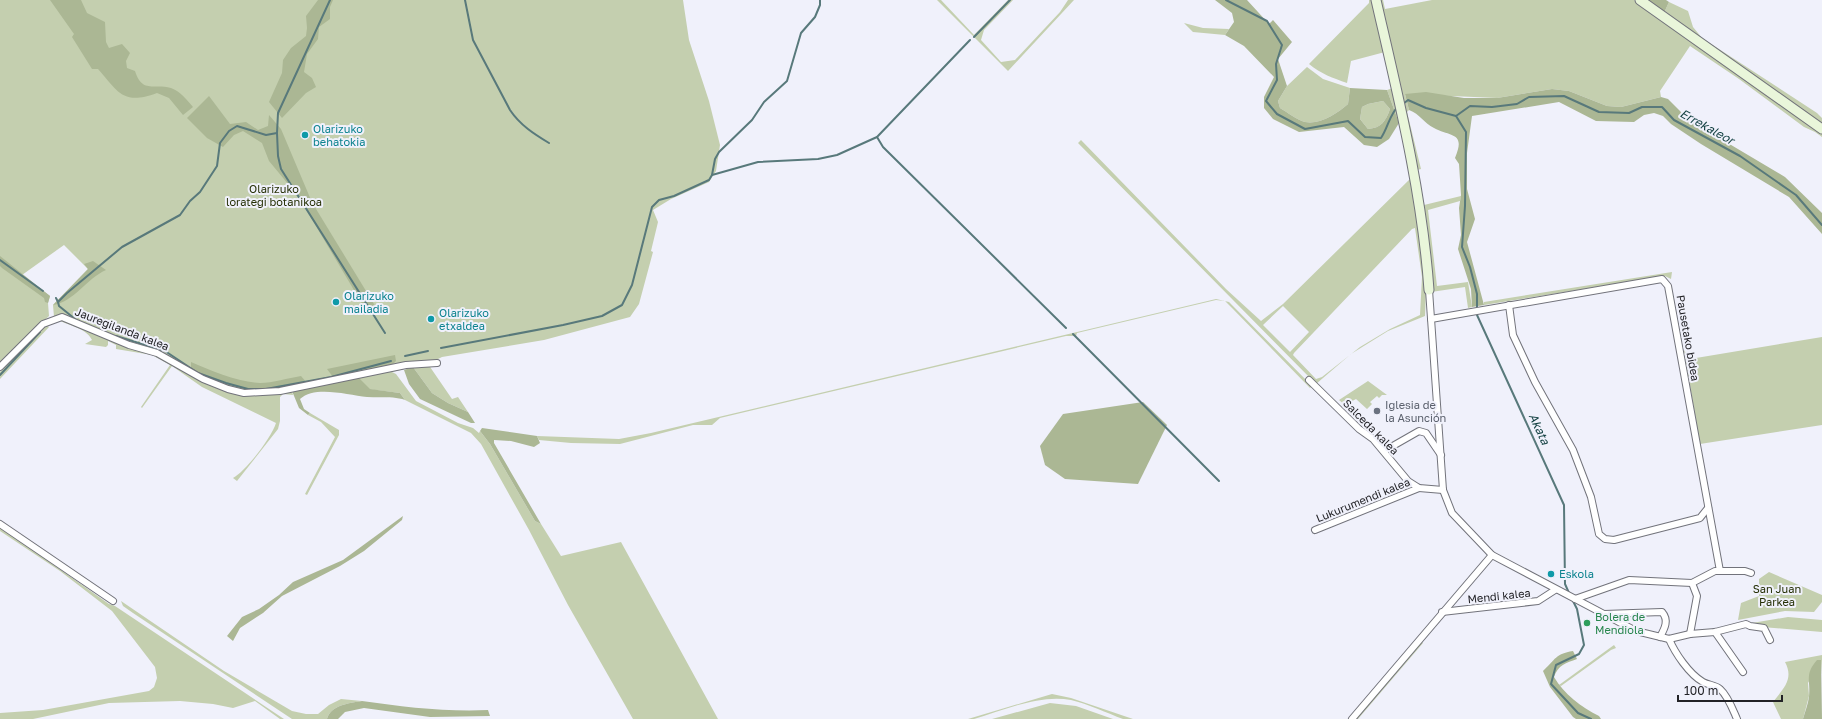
<svg xmlns="http://www.w3.org/2000/svg" width="1822" height="719" font-family="'Golos Text',sans-serif">
<style>
.green{fill:#c4cfaf;fill-rule:evenodd}
.forest{fill:#abb794;fill-rule:evenodd}
.lines{fill:none;stroke-linecap:round;stroke-linejoin:round}
.stream{stroke:#58797b;stroke-width:2}
.street-casing{stroke:#72737b;stroke-width:8}
.secondary-casing{stroke:#72737b;stroke-width:11}
.street{stroke:#fff;stroke-width:6}
.secondary{stroke:#e9f6da;stroke-width:9}
.culture-dot{fill:#0f9aa8;stroke:#f0f1fb;stroke-width:1.5}
.worship-dot{fill:#6b7280;stroke:#f0f1fb;stroke-width:1.5}
.leisure-dot{fill:#2e9e5b;stroke:#f0f1fb;stroke-width:1.5}
.labels{text-anchor:middle;stroke-width:4;stroke-linejoin:round;paint-order:stroke}
.culture-label{font-size:11px;fill:#0d838f;stroke:#f0f1fb;text-anchor:start}
.park-label{font-size:11px;fill:#263006;stroke:#f0f1fb}
.street-label{font-size:11px;fill:#222226;stroke:#f0f1fb}
.worship-label{font-size:11px;fill:#5b616d;stroke:#f0f1fb;text-anchor:start}
.leisure-label{font-size:11px;fill:#27864d;stroke:#f0f1fb;text-anchor:start}
.water-label{font-size:12px;font-style:italic;fill:#113f40;stroke:#f0f1fb}
</style>
<rect width="100%" height="100%" fill="#f0f1fb"/>
<g class="green">
<path d="M0,0H683L689,40L709,101L720,145L716,171L709,182L671,199L653,210L658,222L651,251L653,252L639,304L630,317L544,340L442,357L428,364L452,399L458,397L468,412L448,403L432,393L413,367L392,372L396,374L416,401L458,423L473,428L479,433L480,431L490,444L535,521L541,524L561,556L621,542L718,719H633L568,605L529,530L481,444L471,433L405,400L400,393C365,388 328,385 292,391L293,395L283,394L280,397V421L278,429L237,481L233,478C246,471 272,437 276,423L202,387L172,366L142,408L141,407L170,365L152,355L116,349V345L108,341V345L106,347L85,344L92,340C85,326 65,326 54,317L53,305L88,269L64,245L22,275L50,296L48,303L49,316L0,364Z"/>
<path d="M937,0H941L974,35L1008,0H1013L984,30L981,40L1001,62L1015,60L1060,12L1068,0H1074L1008,71Z"/>
<path d="M1369,0H1373L1385,52L1351,61L1347,83C1333,78 1321,74 1309,64L1369,3Z"/>
<path d="M1379,0H1383L1385,9L1432,0H1634L1822,133V137L1815,132L1804,127L1739,79L1690,46L1660,91L1661,97L1621,107L1607,106L1569,91L1552,89L1497,98L1405,94L1409,110L1407,112L1421,169L1417,170Z"/>
<path d="M1669,2L1688,11L1693,27L1702,38L1817,113L1822,118V126L1664,13Z"/>
<path d="M1184,23L1203,28L1229,29L1225,35L1193,32Z"/>
<path d="M1307,67L1323,79L1350,88L1348,104C1338,113 1320,125 1305,122C1297,120 1287,112 1280,108L1278,101L1287,86Z"/>
<path d="M1393,88L1414,183L1426,290L1425,316L1388,331L1351,354L1316,384L1078,143L1081,140L1226,289L1261,321L1283,304L1410,179L1399,123L1387,90ZM1415,228L1422,277L1420,315L1390,329L1360,347L1322,377L1316,379L1293,355L1294,353L1412,229ZM1283,306L1309,332L1290,352L1263,325Z"/>
<path d="M1383,101L1390,109C1386,121 1381,128 1368,129L1360,119L1362,107L1368,104Z"/>
<path d="M1461,196L1460,201L1428,210L1437,286L1468,282L1472,307L1468,308L1465,287L1431,292L1428,230L1424,205Z"/>
<path d="M1672,272L1671,279L1665,276L1484,305V302Z"/>
<path d="M1216,299L1229,302L1312,386L1310,388L1233,309L1225,301L1216,300L1077,333L1076,336H1066L720,418L712,425H693L620,444L571,443L539,440L537,436L619,439L651,433Z"/>
<path d="M46,325L49,327L0,379V372Z"/>
<path d="M1822,337V425L1700,444L1684,350L1690,359Z"/>
<path d="M1368,381L1387,395H1382L1379,398L1377,396L1370,402L1372,404L1367,409L1356,399L1345,405L1339,400Z"/>
<path d="M310,413L339,430V435L307,495L305,494L335,437L321,422L308,415Z"/>
<path d="M0,527L109,604L115,606L284,719H280L255,701L233,708L213,704L180,701L109,703L33,719H0V713L43,710L149,691L154,687L157,678L155,667L112,611L60,571L0,531Z"/>
<path d="M1769,572L1822,595V602L1814,612L1785,611L1738,620L1741,603L1759,596V579Z"/>
<path d="M121,601L224,671L292,711L306,714H318L329,705L341,699L362,701C349,703 331,705 327,719H292L133,613L123,606Z"/>
<path d="M1788,617L1822,620V632L1750,626L1752,623Z"/>
<path d="M1421,641L1423,643L1358,719H1355Z"/>
<path d="M1614,645L1616,648L1611,650L1561,686L1559,685Z"/>
<path d="M1822,655V675L1821,660L1808,683L1809,696L1803,719H1781L1773,702C1784,688 1794,679 1785,662Z"/>
<path d="M1052,694L1071,698L1133,719H1123C1107,713 1088,704 1071,700C1040,694 1004,710 974,719H968Z"/>
<path d="M1050,703L1076,706L1113,719H992Z"/>
</g>
<g class="forest">
<path d="M50,0H81L87,13L105,22L106,42L109,48L122,44L130,53L126,61L127,68L135,71C142,94 155,83 171,88C180,91 187,100 193,107L183,115L169,98L157,93C122,106 118,91 98,69H92L72,37L74,34Z"/>
<path d="M318,0H333L330,7V19L319,27L318,39L307,54L304,72L312,78L316,87L306,93L282,118L269,102L282,73L283,60L291,48L306,36L307,28L306,16Z"/>
<path d="M1215,0H1247L1269,24L1273,20L1292,42L1278,59L1287,86L1278,101L1280,108C1287,112 1297,120 1305,122C1320,125 1338,113 1348,104L1350,88L1387,90L1399,123L1389,139L1377,147L1364,145L1344,127L1299,132L1273,119L1264,108V97L1274,77L1244,46L1225,35L1234,22L1232,13ZM1383,101L1390,109C1386,121 1381,128 1368,129L1360,119L1362,107L1368,104Z"/>
<path d="M1645,0H1666L1669,2L1664,13Z"/>
<path d="M1552,89L1569,91L1607,106L1621,107L1661,97L1668,99L1689,120L1785,177L1822,213V234L1789,197L1701,144L1671,124L1663,116L1654,113L1644,115L1634,122L1596,121L1559,102L1472,116L1467,153V189L1475,219L1467,242L1484,305L1472,307L1471,289L1458,249L1461,235L1459,208L1461,195L1459,164L1455,158C1466,132 1451,137 1434,128C1424,123 1420,114 1409,110L1405,94L1426,92L1464,98H1497Z"/>
<path d="M209,96L230,124L246,122L258,130L268,126L269,115L281,129L311,200L303,202L269,161L262,143L243,131L234,135L223,147L207,138L187,118Z"/>
<path d="M313,204L377,309L367,312L304,206Z"/>
<path d="M0,256L50,296L48,303L45,302L44,298L2,268L0,266Z"/>
<path d="M93,261L106,270C86,279 74,302 53,305L88,269L84,264Z"/>
<path d="M395,355L396,361L392,365L333,377L327,369Z"/>
<path d="M191,362C212,371 237,382 260,383C273,383 288,378 301,376L307,383C256,393 237,394 191,369Z"/>
<path d="M413,367L432,393L448,403L468,412L475,423H471L420,399L409,384L404,370Z"/>
<path d="M359,378L370,389L400,393L405,400C394,396 379,398 367,397C348,395 315,385 300,399L304,409L310,413L308,415L299,408L292,391Z"/>
<path d="M1143,402L1167,425L1138,484L1065,479L1045,465L1040,446L1063,414Z"/>
<path d="M482,428L537,436L540,443L534,447L511,441L494,440V443L541,524L535,521L490,444L480,431Z"/>
<path d="M403,516L402,520L364,551L340,566L282,596L263,613L240,628L233,641L227,636L242,617L259,609L279,595L293,582L343,560Z"/>
<path d="M1573,651L1577,659C1566,663 1558,665 1554,677C1564,694 1581,707 1599,716L1601,719H1576L1573,717L1550,687L1543,671C1556,659 1555,654 1573,651Z"/>
<path d="M1817,660H1821L1822,719H1803C1805,712 1808,704 1809,697C1811,680 1804,675 1817,660Z"/>
<path d="M362,701C403,707 447,712 488,710L490,716L430,717L364,708L345,712L338,719H327C331,705 349,703 362,701Z"/>
</g>
<g class="lines">
<g class="stream">
<path d="M465,0L473,40L510,110C520,125 534,134 549,143"/>
<path d="M1226,0L1267,21L1282,45L1276,64L1277,80L1266,101L1277,114L1305,129L1348,121L1365,137L1381,138C1388,128 1390,113 1398,107"/>
<path d="M974,37L1010,0"/>
<path d="M1403,104L1408,100L1426,108L1456,116L1470,106L1492,107L1517,104L1529,97L1564,96L1599,112L1629,113L1642,107H1662L1674,120L1740,156L1796,195L1822,225"/>
<path d="M1456,116L1466,132L1465,206L1462,247L1470,267L1477,294V315L1564,505L1565,584L1569,593"/>
<path d="M277,133L278,113L330,0"/>
<path d="M877,137L883,147L1066,328"/>
<path d="M712,175L758,162L818,159L837,155L877,137L970,40"/>
<path d="M0,260L43,291"/>
<path d="M56,298L58,302L67,293L122,247L180,215L190,201L200,192L217,166L220,143L229,131L237,126L266,135L277,133L278,156L281,169L385,333"/>
<path d="M58,302L59,306L75,319"/>
<path d="M1073,334L1219,481"/>
<path d="M116,336L165,351L198,373L226,383L248,389H266L331,377L391,361"/>
<path d="M441,348L563,325L602,316L622,305L632,285L652,207L659,200L674,196L709,180L712,175L715,159L719,152L752,120L764,102L787,81L801,33L815,17L820,5V0"/>
<path d="M405,356L428,351"/>
<path d="M0,375L40,332"/>
<path d="M1573,601L1577,609L1584,645L1579,654L1556,665L1551,684L1578,713L1591,719"/>
</g>
<g class="street-casing">
<g id="street">
<path d="M1429,290L1443,490L1452,513L1492,555L1636,631L1669,639L1690,634L1715,632L1746,624L1750,626L1764,628L1770,640"/>
<path d="M1509,305L1513,335L1535,382L1573,450L1591,497L1599,534L1605,539L1614,540L1700,518L1708,508"/>
<path d="M1431,319L1662,279L1668,286L1720,571"/>
<path d="M0,367L43,324L62,317L129,345L157,353L203,379L228,389L244,393L280,391L406,365L437,363"/>
<path d="M1309,380L1359,429L1373,439L1408,481L1419,488L1443,490"/>
<path d="M1384,451L1419,431L1426,433L1441,455"/>
<path d="M0,524L113,601"/>
<path d="M1315,530L1419,488"/>
<path d="M1575,599L1629,580L1692,583L1715,571H1745L1751,573"/>
<path d="M1442,612L1538,601L1555,590"/>
<path d="M1604,614L1662,612C1669,620 1665,628 1660,637"/>
<path d="M1715,632L1743,672"/>
<path d="M1690,634L1697,596L1692,583"/>
<path d="M1669,639C1675,653 1689,674 1703,682C1708,685 1716,685 1720,689C1728,696 1733,710 1737,719"/>
<path d="M1352,719L1492,555"/>
</g>
</g>
<g class="secondary-casing">
<g id="secondary">
<path d="M1376,0C1398,96 1422,191 1429,290"/>
<path d="M1640,0L1822,129"/>
</g>
</g>
<use href="#street" class="street"/>
<use href="#secondary" class="secondary"/>
</g>
<g class="culture-dot">
<circle cx="305" cy="135" r="4"/>
<circle cx="336" cy="302" r="4"/>
<circle cx="431" cy="319" r="4"/>
<circle cx="1551" cy="574" r="4"/>
</g>
<circle class="worship-dot" cx="1377" cy="411" r="4"/>
<circle class="leisure-dot" cx="1587" cy="623" r="4"/>
<g class="labels">
<g class="culture-label">
<text x="313" y="133">Olarizuko<tspan x="313" dy="13">behatokia</tspan></text>
<text x="344" y="300">Olarizuko<tspan x="344" dy="13">mailadia</tspan></text>
<text x="439" y="317">Olarizuko<tspan x="439" dy="13">etxaldea</tspan></text>
<text x="1559" y="578">Eskola</text>
</g>
<g class="park-label">
<text x="274" y="193">Olarizuko<tspan x="274" dy="13">lorategi botanikoa</tspan></text>
<text x="1777" y="593">San Juan<tspan x="1777" dy="13">Parkea</tspan></text>
</g>
<g class="street-label">
<text transform="translate(122 329) rotate(21)" y="4">Jauregilanda kalea</text>
<text transform="translate(1688 338) rotate(80)" y="4">Pausetako bidea</text>
<text transform="translate(1371 427) rotate(45)" y="4">Salceda kalea</text>
<text transform="translate(1363 500) rotate(-22)" y="4">Lukurumendi kalea</text>
<text transform="translate(1499 596) rotate(-6)" y="4">Mendi kalea</text>
</g>
<g class="worship-label">
<text x="1385" y="409">Iglesia de<tspan x="1385" dy="13">la Asunción</tspan></text>
</g>
<g class="leisure-label">
<text x="1595" y="621">Bolera de<tspan x="1595" dy="13">Mendiola</tspan></text>
</g>
<g class="water-label">
<text transform="translate(1707 127) rotate(29)" y="4">Errekaleor</text>
<text transform="translate(1539 429) rotate(65)" y="4">Akata</text>
</g>
</g>
<path d="M1678 695v6h104v-6" fill="none" stroke="#222226" stroke-width="2"/>
<text x="1684" y="695" font-size="12" fill="#222226" stroke="#f0f1fb" stroke-width="3" paint-order="stroke">100 m</text>
</svg>
